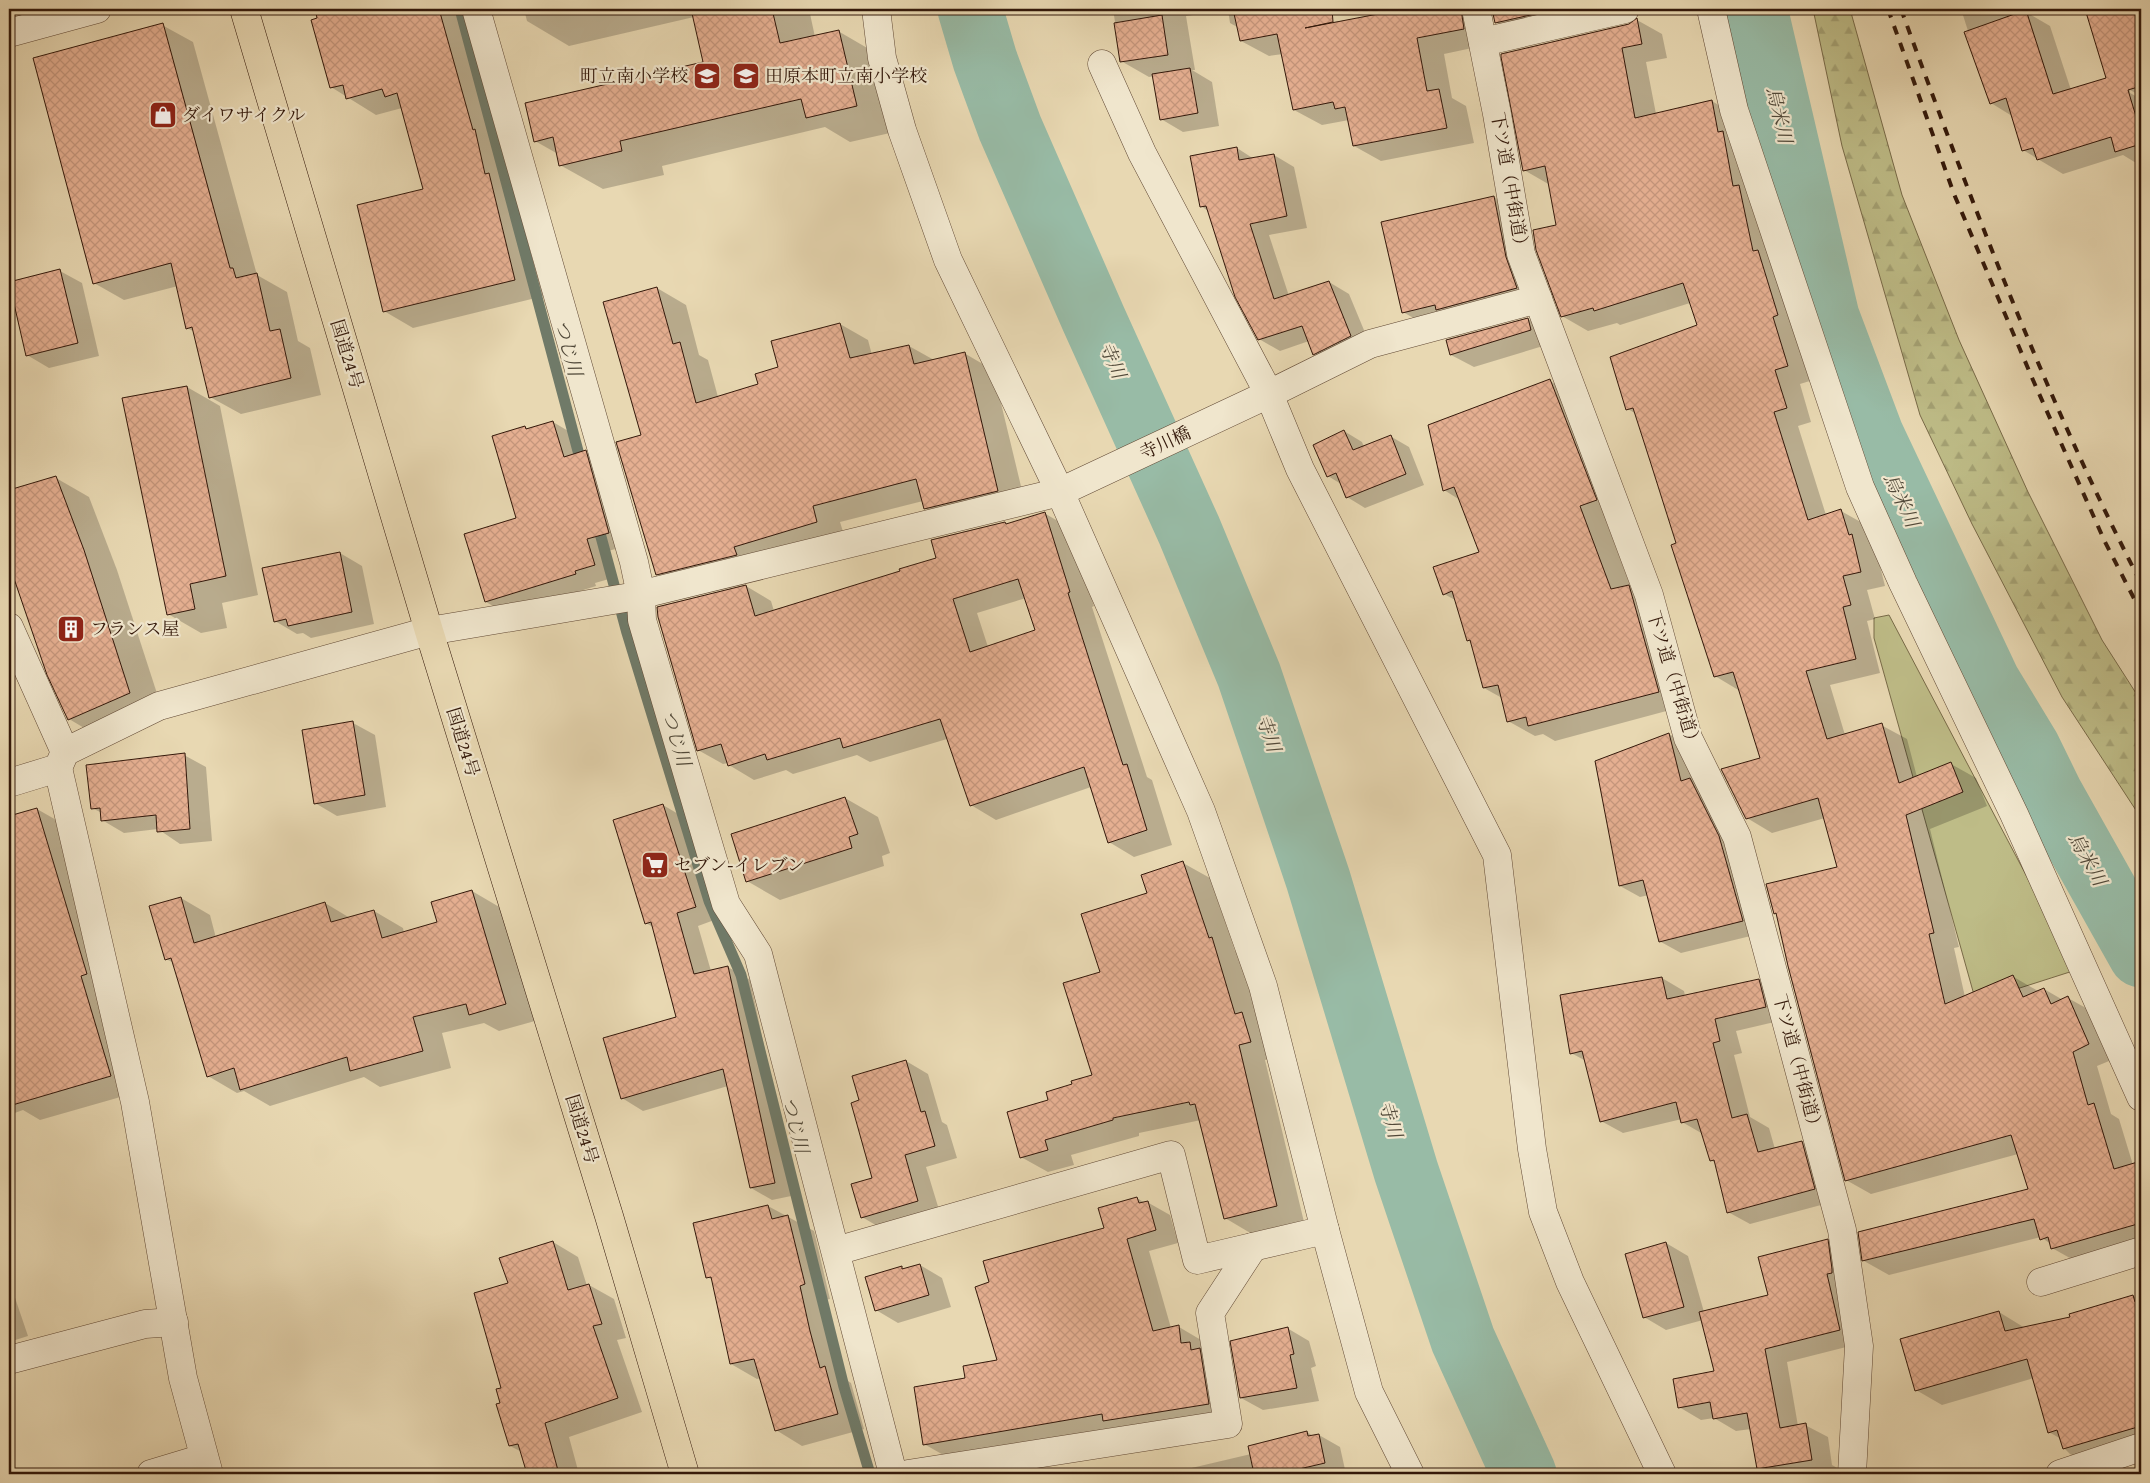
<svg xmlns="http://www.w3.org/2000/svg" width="2150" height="1483" font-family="'Gentium Book Plus','Noto Serif JP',serif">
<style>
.forest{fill:url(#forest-firs);stroke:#786a48}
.park{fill:#bebc87;stroke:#786a48}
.shadow{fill:#0003;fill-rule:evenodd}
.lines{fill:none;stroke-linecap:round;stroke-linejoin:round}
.stream{stroke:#707a68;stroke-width:11}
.river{stroke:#98bba6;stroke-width:65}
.building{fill:url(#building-cross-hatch);stroke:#33180a;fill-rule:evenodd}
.minor-casing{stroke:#604834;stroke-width:29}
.highway-casing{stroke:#33180a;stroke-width:29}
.minor{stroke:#f0e6cd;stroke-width:28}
.highway{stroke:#e8d8b2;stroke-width:28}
.rail{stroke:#33180a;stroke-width:4;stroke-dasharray:9 9;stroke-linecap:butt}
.labels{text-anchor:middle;stroke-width:4.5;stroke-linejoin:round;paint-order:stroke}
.poi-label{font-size:18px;fill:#33180a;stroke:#f0e6cd;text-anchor:start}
.street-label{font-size:18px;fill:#33180a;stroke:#f0e6cd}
.water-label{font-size:19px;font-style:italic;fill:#514939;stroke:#f0e6cd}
</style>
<defs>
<pattern id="forest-firs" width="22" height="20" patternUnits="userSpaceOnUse" patternTransform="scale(1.25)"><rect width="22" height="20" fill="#bebc87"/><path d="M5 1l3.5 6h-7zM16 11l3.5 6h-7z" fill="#a4a173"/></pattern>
<pattern id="building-cross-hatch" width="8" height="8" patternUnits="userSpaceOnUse" patternTransform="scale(1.25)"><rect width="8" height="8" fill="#e5af91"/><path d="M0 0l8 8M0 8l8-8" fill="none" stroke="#c5967c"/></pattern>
</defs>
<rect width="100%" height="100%" fill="#e8d8b2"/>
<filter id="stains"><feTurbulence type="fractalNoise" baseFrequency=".004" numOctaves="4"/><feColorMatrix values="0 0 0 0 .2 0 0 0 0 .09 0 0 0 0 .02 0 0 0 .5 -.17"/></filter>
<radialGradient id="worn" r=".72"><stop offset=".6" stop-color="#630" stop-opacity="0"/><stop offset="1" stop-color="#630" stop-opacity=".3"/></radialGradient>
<path class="forest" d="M1813,9H1850L1902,195L1959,340L2028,492L2102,640L2141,701V818L2062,697L1972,524L1920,415L1842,146Z"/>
<path class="park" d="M1889,615L2076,970L1976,1002L1874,638V618Z"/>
<g class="shadow">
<path d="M316,9H466L544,296L413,328L384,311L425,190L402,108L376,115L331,87Z"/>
<path d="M524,9H809L815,37L838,31L881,56L899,131L850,142L825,127L662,166L664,175L603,189L560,165L558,154L535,141L704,63L694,17L569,46L527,21Z"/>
<path d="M1113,9H1324L1328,25L1410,9H1659V11L1650,9L1523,38L1496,22L1494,12L1489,20L1491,44L1444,54L1452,98L1466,106L1474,143L1381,161L1354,146L1349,120L1322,125L1294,110L1283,54L1269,56L1241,41L1239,28L1230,23L1228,10L1186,16L1195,70H1192L1212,82L1219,126L1183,132L1161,119L1154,76L1149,77L1121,61Z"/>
<path d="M1961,9H2018L2020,14L2026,12L2050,26L2071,90L2107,79L2086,9H2141V96L2130,90V93L2141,99V166L2123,155L2063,174L2023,150L2012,116L1991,103Z"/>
<path d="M1637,20L1662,34L1667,58L1646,62L1656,114L1712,101L1736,116L1813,380L1800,384L1811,422L1798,426L1826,515L1841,511L1866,525L1876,550L1885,586L1867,590L1875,619L1867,621L1880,673L1830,685L1845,735L1881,725L1907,739L1917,777L1951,764L1976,778L1987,806L1930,829L1959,947L1954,948L1965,997L2012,976L2038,991L2044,989L2063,1000L2068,998L2093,1012L2114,1059L2097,1066L2111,1114L2119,1119L2133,1165L2141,1163V1244L2077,1262L2052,1248V1245L2041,1237L1889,1275L1864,1261L1859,1233L2030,1190L2018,1154L1871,1194L1846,1180L1777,914L1775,913L1839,868L1825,818L1772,833L1747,818L1762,759L1740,691L1715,676L1677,544L1636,414L1628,409L1698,325L1690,303L1620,325L1617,323L1588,331L1562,316L1558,226L1550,185L1524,170L1629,25Z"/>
<path d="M162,25L193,42L257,275L287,292L298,341L310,348L321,395L241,414L210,397L195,332L187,328L178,286L124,300L94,283Z"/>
<path d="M1237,148L1254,159L1274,155L1294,167L1307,228L1269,235L1289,296L1329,282L1349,294L1371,347L1334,366L1314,354L1309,341L1280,351L1259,339L1208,211L1201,206Z"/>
<path d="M1494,197L1527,216L1538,277L1549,307L1436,331L1403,312Z"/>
<path d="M60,271L82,283L99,356L49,368L27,355Z"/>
<path d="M657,288L686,305L699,355L708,360L718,397L760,385L779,368L840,324L868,340L872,355L909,346L934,360L964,353L993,370L1026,507L953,525L925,508L923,501L840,522L845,538L686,590L657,574L643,435Z"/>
<path d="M1528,319L1550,332L1553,343L1474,367L1451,355L1447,341Z"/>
<path d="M1550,381L1576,396L1622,515L1606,521L1631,588L1655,601L1685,706L1555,741L1543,734L1535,736L1508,721L1502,698L1484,688L1472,643L1468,640L1457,601L1444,594L1481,553L1460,500L1444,490Z"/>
<path d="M187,387L220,406L258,595L222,603L227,628L201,633L168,614Z"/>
<path d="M553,422L575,435L580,453L586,452L607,464L630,545L608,551L616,577L595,583L596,586L507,614L486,602L517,518L525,427L529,429Z"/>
<path d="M1344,431L1362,442L1364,447L1390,436L1409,447L1424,485L1365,508L1347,497L1341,484L1328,476Z"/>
<path d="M56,478L89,497L117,570L163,712L101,738L69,719L49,674L9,561V491Z"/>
<path d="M1044,513L1070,528L1094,606L1092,607L1147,777L1152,780L1172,845L1134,857L1109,842L1091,787L996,820L971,805L947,739L870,762L857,755L793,774L786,770L754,780L729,765L728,763L723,764L698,750L746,586L771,601L774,611L901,572L937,559L1005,523L1008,525ZM1026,598L1036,631L988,647L977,613Z"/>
<path d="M340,553L362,566L374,624L311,638L303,633L297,634L275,621Z"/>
<path d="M353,723L375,735L386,807L337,816L315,803Z"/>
<path d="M1669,734L1689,746L1711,791L1763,933L1681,953L1661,942L1649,895L1640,897L1620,886Z"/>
<path d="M184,755L206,767L212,841L180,844L158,829L124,833L102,820V813L92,808Z"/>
<path d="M845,798L878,817L890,853L882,856L884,866L780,900L747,881Z"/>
<path d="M663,805L685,818L717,919L698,926L711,971L728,967L750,980L796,1195L772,1200L751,1188L728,1086L643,1111L622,1098L678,1017L653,927L646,923Z"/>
<path d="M37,809L65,825L138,1092L40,1120L23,1110L9,1115V817Z"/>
<path d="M1183,863L1210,878L1235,951L1239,954L1277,1057L1265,1060L1304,1222L1252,1234L1225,1218L1201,1120L1139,1133V1136L1071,1155L1074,1165L1048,1172L1021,1157L1050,1101L1074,1085L1093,1076L1102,972L1149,894Z"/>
<path d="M472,891L501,908L535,1021L499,1031L484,1023L442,1033L451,1068L380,1087L364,1077L270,1106L244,1091L237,1093L208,1076L174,963L166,959L181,898L210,915L216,938L325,903L350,918L374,911L403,928L404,933L438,923Z"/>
<path d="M1662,978L1684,991L1685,996L1758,980L1780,993L1787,1019L1736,1031L1742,1053L1734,1055L1750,1117L1769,1128L1775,1149L1802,1142L1824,1155L1836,1201L1750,1224L1728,1212L1717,1164L1711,1160L1703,1134L1682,1122V1119L1623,1133L1601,1121L1586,1061L1571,1053Z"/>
<path d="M906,1061L928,1074L942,1122L947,1125L957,1158L926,1167L940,1213L884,1230L862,1217L874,1179L861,1101Z"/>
<path d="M1137,1198L1145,1203L1147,1202L1170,1215L1178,1243L1149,1251L1171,1328L1179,1327L1201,1340L1202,1350L1211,1356L1230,1416L1126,1433L1117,1427L947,1457L924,1444L966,1379L999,1361L991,1283L1106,1229Z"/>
<path d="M768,1206L814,1231L830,1299L825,1300L836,1347L845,1379L851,1383L864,1429L802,1446L776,1430L761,1378L757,1379L731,1364L713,1280L707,1277Z"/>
<path d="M1827,1241L1849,1253L1862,1343L1787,1362L1798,1426L1805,1425L1828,1437L1832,1465L1848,1474H1768L1758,1468L1751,1429L1736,1431L1714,1418L1701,1420L1679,1407L1716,1372L1703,1320L1666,1330L1644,1317L1666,1243L1688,1256L1704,1312L1769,1296Z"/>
<path d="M553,1242L578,1257L587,1286L589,1285L614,1299L626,1338L617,1340L642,1412L569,1437L579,1474H528L522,1452L510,1446L501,1404L509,1284Z"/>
<path d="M920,1265L942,1278L951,1307L898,1323L876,1310L901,1268L904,1269Z"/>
<path d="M9,1284L11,1286L28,1336L9,1342Z"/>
<path d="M2141,1295V1437L2095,1468L2070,1454L2064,1448L2061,1439L2049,1432L2034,1378L1942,1405L1916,1390L1999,1312L2025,1328L2072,1318L2070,1314Z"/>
<path d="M1287,1328L1309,1341L1316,1366L1311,1368L1319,1401L1263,1410L1241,1398Z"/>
<path d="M1307,1432L1313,1436L1319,1435L1340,1447L1346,1474H1166L1251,1454Z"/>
</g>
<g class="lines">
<g class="stream">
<path d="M460,9L582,466"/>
<path d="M597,522L627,633L709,901L741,975L844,1387L870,1474"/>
</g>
<g class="river">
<path d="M970,9L985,60L1010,128L1094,320L1189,530L1249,675L1318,879L1406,1171L1463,1340L1524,1474"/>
<path d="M1755,9L1827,317L1871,434L1988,682L2028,748L2051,795L2141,955"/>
</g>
</g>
<g class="building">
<path d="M315,9H439L473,130L475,129L485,174L489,173L515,280L383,312L357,205L423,189L397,93L385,97L382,89L346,99L343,85L330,88L311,20L317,18Z"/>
<path d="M691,9H772L780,43L839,30L857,106L806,118L801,99L620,141L622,151L559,166L553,137L534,142L525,103L703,62Z"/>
<path d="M1233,9H1332L1333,22L1305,28L1404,9H1461L1464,29L1417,38L1427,91L1439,89L1447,128L1353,146L1345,107L1335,109L1333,102L1293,110L1277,34L1240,41Z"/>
<path d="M1492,9H1557L1495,23Z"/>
<path d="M2085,9H2141V86L2128,90L2141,133V144L2115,152L2111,137L2037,160L2033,148L2022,151L2006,98L1990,104L1964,32L2026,10L2053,94L2106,78Z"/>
<path d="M1162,15L1168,55L1120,62L1114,23Z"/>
<path d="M1637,18L1642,44L1622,48L1635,118L1712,100L1718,132L1723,131L1733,186L1739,185L1753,251L1758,250L1778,315L1773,317L1788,366L1775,370L1787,408L1774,412L1808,520L1841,509L1849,535L1852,534L1861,572L1843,576L1851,605L1843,607L1856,659L1806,671L1827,739L1882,723L1899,783L1951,762L1963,792L1906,815L1934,933L1929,934L1945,1004L2013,975L2023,997L2044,988L2051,1004L2068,996L2089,1044L2073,1052L2088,1105L2094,1103L2114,1169L2141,1161V1223L2051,1249L2048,1237L2040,1240L2034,1219L1862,1261L1858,1232L2028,1189L2011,1135L1845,1181L1788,966L1776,913L1774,914L1766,884L1837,867L1818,798L1746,819L1721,769L1760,758L1733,672L1714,677L1671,545L1676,543L1651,464L1633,408L1626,410L1610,357L1697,325L1683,283L1594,311L1593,308L1561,317L1536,250L1533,230L1556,225L1545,166L1523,171L1501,57V54L1629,24Z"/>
<path d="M163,23L230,268H233L236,278L257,273L270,331L280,329L291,378L209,398L192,327L186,329L171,263L93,284L33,58Z"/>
<path d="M1190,68L1198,113L1160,120L1152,74Z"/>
<path d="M1237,147L1239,160L1274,154L1287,216L1250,224L1274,299L1329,281L1351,336L1313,355L1302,326L1258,340L1235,297L1206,206L1200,207L1190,156Z"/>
<path d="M1494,196L1506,257L1517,288L1436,310L1435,305L1402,313L1381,222Z"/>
<path d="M60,269L78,343L26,356L9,282Z"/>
<path d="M657,287L673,344L680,342L696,403L758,384L755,374L778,367L771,341L840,323L850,358L909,345L914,364L965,352L998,491L924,509L916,479L813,506L817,522L734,547L737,555L656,575L616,442L641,435L603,302Z"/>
<path d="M1528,318L1531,330L1450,355L1446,340Z"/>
<path d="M1550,379L1597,500L1580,506L1611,589L1629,585L1659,692L1528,726L1526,717L1507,722L1498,685L1483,688L1470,640L1467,641L1452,591L1443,595L1433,567L1479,552L1454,487L1443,491L1428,425Z"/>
<path d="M187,386L226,576L190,584L195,609L167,615L122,398Z"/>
<path d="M553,421L564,457L586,450L609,533L587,539L595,565L575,571L576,574L485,602L464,534L516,518L492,436L525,426L526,429Z"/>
<path d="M1344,430L1353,450L1391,435L1406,474L1346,498L1336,473L1327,477L1313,445Z"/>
<path d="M56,476L84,550L130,693L68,720L47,675L9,564V490Z"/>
<path d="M1045,512L1070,592L1068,593L1123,765L1127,764L1147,830L1108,843L1084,767L970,806L940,719L843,748L840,738L767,760L765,754L728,766L721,744L697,751L658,617L657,607L746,585L755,616L900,571L899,569L936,558L931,540L1005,522L1006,524ZM1018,579L1035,630L970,652L953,599Z"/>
<path d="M340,552L352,612L288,626L286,619L274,622L262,568Z"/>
<path d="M353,721L365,795L314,804L302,730Z"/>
<path d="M1669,733L1681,781L1690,778L1719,836L1743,921L1659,942L1643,880L1619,886L1595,761Z"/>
<path d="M185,753L190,829L157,832L156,815L101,821L100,808L91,809L86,765Z"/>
<path d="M845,797L858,834L849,837L852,848L746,882L731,834Z"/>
<path d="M663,804L696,907L677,913L694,974L728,966L775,1183L750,1188L723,1069L621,1099L603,1038L676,1017L651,922L645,924L613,820Z"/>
<path d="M37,808L87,974L81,976L111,1076L9,1106V816Z"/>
<path d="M1183,861L1209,938L1212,937L1235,1014L1242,1012L1251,1042L1239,1045L1277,1206L1224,1219L1195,1104L1190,1105L1189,1102L1113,1118V1120L1045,1140L1048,1150L1020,1158L1007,1112L1048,1100L1046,1092L1072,1084L1071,1081L1092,1075L1063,983L1100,972L1081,914L1147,893L1141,875Z"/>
<path d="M472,890L506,1004L469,1015L466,1004L413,1017L423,1051L350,1071L347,1057L240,1090L234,1068L207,1077L171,958L165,960L149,906L181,897L194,943L325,902L331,922L374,910L382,938L437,922L431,902Z"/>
<path d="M1662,977L1667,999L1759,979L1766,1007L1715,1019L1720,1041L1713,1043L1732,1118L1747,1114L1758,1152L1802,1141L1815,1189L1727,1213L1714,1160L1710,1161L1697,1119L1681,1123L1676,1102L1600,1122L1582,1051L1570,1054L1560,995Z"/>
<path d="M906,1060L921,1112L925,1111L935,1146L905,1155L918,1201L861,1218L851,1184L872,1178L851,1103L859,1100L852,1076Z"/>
<path d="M1137,1197L1139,1203L1148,1201L1156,1230L1127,1239L1153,1331L1179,1325L1181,1343L1190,1342L1191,1350L1200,1348L1209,1404L1103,1421L1102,1414L923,1445L914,1387L965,1378L963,1366L997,1360L975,1287L989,1282L983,1261L1104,1228L1098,1208Z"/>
<path d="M768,1205L772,1219L788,1215L805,1284L800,1286L810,1331L820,1368L825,1366L838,1414L775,1431L754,1359L730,1364L711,1277L706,1278L693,1223Z"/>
<path d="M1828,1239L1832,1269V1273L1827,1274L1840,1330L1765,1349L1780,1428L1806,1423L1812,1460L1757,1469L1747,1413L1713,1419L1710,1402L1678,1408L1673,1379L1714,1371L1699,1312L1768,1295L1758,1257Z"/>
<path d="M553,1241L568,1290L589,1284L602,1324L593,1326L618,1398L545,1423L559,1474H527L518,1444L509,1446L496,1404L500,1403L496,1389L501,1388L474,1293L508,1283L499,1258Z"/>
<path d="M1666,1242L1684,1307L1643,1318L1625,1254Z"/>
<path d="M920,1264L929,1295L875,1311L865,1277L902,1266V1269Z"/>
<path d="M2133,1295L2135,1302L2141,1300V1426L2063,1449L2057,1430L2048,1433L2027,1359L1915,1391L1900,1339L1999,1311L2005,1331L2070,1317L2069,1314Z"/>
<path d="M1288,1327L1294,1354L1290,1355L1297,1388L1240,1398L1230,1341Z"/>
<path d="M1307,1431L1308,1436L1319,1434L1325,1463L1278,1474H1254L1248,1446Z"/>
</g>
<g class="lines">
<g class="minor-casing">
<g id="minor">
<path d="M476,9L634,562L641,595L642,620L726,904L758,954L893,1474"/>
<path d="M876,9L882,58L902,130L948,260L1060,492L1201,811L1263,986L1325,1230L1369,1392L1410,1474"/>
<path d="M1476,9L1497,114L1521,254L1649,595L1688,738L1737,837L1842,1230L1859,1346L1852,1474"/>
<path d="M1711,9L1734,110L1860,487L1903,583L2014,814L2141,1097"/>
<path d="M9,33L97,9"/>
<path d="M1483,42L1625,9"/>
<path d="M1102,64L1142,153L1269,394L1300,469L1497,855L1532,1149L1543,1212L1570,1282L1662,1474"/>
<path d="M9,627L65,752"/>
<path d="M58,768L135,1102L183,1378L209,1474"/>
<path d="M9,783L58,768L65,752L159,706L429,631L631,597L1060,492L1269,394L1370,344L1538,299"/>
<path d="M836,1251L1171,1155L1197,1260L1325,1230"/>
<path d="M2041,1282L2141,1251"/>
<path d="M9,1360L145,1324L174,1322"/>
<path d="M151,1474L204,1458"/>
<path d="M908,1474L1228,1424L1210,1313L1253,1247"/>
<path d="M2060,1474L2141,1447"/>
</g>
</g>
<g class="highway-casing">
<path id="highway" d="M244,9L429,631L609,1216L685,1474"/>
</g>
<use href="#minor" class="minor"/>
<use href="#highway" class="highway"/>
<g class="rail">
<path d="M1888,9L1954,194L2033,380L2105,542L2141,612"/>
<path d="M1901,9C1972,204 2046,399 2141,583"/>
</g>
</g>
<defs>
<g id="school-square" transform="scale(1.4375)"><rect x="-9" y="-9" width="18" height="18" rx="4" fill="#8f2418" stroke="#f0e6cd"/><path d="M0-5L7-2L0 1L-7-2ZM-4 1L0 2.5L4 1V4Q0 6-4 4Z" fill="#fff"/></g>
<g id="shop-square" transform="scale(1.4375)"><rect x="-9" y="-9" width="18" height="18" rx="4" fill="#8f2418" stroke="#f0e6cd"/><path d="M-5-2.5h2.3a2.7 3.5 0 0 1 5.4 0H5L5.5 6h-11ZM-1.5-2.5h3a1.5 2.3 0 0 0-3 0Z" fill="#fff"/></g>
<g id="building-square" transform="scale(1.4375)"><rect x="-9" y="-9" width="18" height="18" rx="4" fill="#8f2418" stroke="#f0e6cd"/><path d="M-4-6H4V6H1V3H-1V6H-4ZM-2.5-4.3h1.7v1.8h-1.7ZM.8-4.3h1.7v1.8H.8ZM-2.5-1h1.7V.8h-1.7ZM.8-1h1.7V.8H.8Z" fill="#fff"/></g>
<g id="supermarket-square" transform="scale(1.4375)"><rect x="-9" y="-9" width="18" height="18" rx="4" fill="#8f2418" stroke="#f0e6cd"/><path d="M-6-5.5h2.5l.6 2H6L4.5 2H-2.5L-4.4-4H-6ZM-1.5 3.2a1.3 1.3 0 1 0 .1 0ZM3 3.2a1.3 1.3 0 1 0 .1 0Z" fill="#fff"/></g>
</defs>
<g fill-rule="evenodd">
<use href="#school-square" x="707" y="76"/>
<use href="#school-square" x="746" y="76"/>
<use href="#shop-square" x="163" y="115"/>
<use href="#building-square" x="71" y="629"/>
<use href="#supermarket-square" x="655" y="865"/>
</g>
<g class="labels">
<g class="poi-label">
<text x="688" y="82" text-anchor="end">町立南小学校</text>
<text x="765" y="82">田原本町立南小学校</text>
<text x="182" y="121">ダイワサイクル</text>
<text x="90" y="635">フランス屋</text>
<text x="674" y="871">セブン-イレブン</text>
</g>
<g class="street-label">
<text transform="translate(1510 183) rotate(80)" y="6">下ツ道（中街道）</text>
<text transform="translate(347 354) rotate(73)" y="6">国道24号</text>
<text transform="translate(1165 443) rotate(-25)" y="6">寺川橋</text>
<text transform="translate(1674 680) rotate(73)" y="6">下ツ道（中街道）</text>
<text transform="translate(463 742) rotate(73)" y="6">国道24号</text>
<text transform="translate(1798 1064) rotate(75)" y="6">下ツ道（中街道）</text>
<text transform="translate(582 1129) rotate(73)" y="6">国道24号</text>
</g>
<g class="water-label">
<text transform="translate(1780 115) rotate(77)" y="7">烏米川</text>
<text transform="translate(569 348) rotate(75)" y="7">つじ川</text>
<text transform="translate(1113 360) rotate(66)" y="7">寺川</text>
<text transform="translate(1902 500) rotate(65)" y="7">烏米川</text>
<text transform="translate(1269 733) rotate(71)" y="7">寺川</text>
<text transform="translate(677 738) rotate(73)" y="7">つじ川</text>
<text transform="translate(2088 859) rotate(61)" y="7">烏米川</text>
<text transform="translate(1391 1119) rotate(73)" y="7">寺川</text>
<text transform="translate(796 1125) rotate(76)" y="7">つじ川</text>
</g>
</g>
<rect width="2150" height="1483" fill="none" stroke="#e8d8b2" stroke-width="30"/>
<rect x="10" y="10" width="2130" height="1463" fill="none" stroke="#33180a" stroke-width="2.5"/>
<rect x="15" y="15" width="2120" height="1453" fill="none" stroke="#33180a"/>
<rect width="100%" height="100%" filter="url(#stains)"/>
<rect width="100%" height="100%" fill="url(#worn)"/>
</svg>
